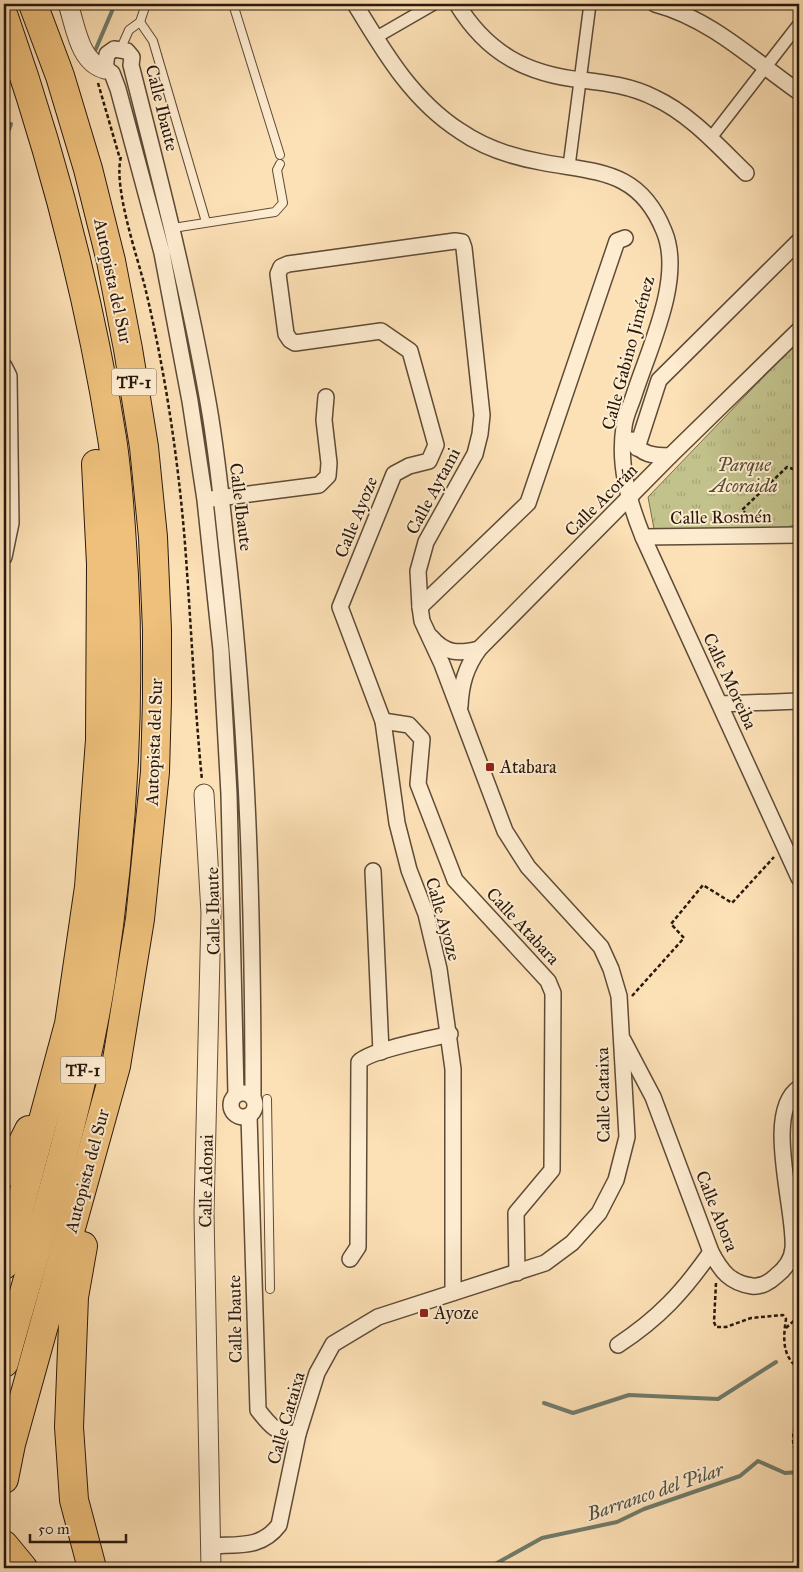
<svg xmlns="http://www.w3.org/2000/svg" width="803" height="1572" font-family="'IM FELL Great Primer',serif">
<style>
.park{fill:url(#park-tufts);stroke:#766e4c}
.lines{fill:none;stroke-linecap:round;stroke-linejoin:round}
.stream{stroke:#707c6c;stroke-width:4}
.service-casing{stroke:#5e4b37;stroke-width:10}
.pedestrian-casing{stroke:#5e4b37;stroke-width:14}
.minor-casing{stroke:#5e4b37;stroke-width:18}
.tertiary-casing{stroke:#5e4b37;stroke-width:21}
.motorway-casing{stroke:#29190d;stroke-width:30}
.path{stroke:#29190d;stroke-width:2.5;stroke-dasharray:4 2.5;stroke-linecap:butt}
.service{stroke:#feecd0;stroke-width:8}
.pedestrian{stroke:#feecd0;stroke-width:11}
.minor{stroke:#feecd0;stroke-width:15}
.tertiary{stroke:#feecd0;stroke-width:19}
.motorway{stroke:#eec07b;stroke-width:28}
.poi-dot{fill:#8f2418;stroke:#feecd0;stroke-width:2}
.labels{text-anchor:middle;stroke-width:4;stroke-linejoin:round;paint-order:stroke}
.shield{fill:#feecd0;stroke:#695848;stroke-width:1}
.shield-label{font-size:16px;font-weight:bold;fill:#29190d}
.street-label{font-size:18px;fill:#29190d;stroke:#feecd0}
.park-label{font-size:18px;font-style:italic;fill:#574c33;stroke:#feecd0}
.poi-label{font-size:18px;fill:#29190d;stroke:#feecd0;text-anchor:start}
.water-label{font-size:19px;font-style:italic;fill:#525344;stroke:#feecd0}
</style>
<defs>
<pattern id="park-tufts" width="24" height="20" patternUnits="userSpaceOnUse" patternTransform="scale(1.25)"><rect width="24" height="20" fill="#c2c28c"/><path d="M3 7l-1-3M5 7V3M7 7l1-3M15 17l-1-3M17 17v-4M19 17l1-3" fill="none" stroke="#a7a678"/></pattern>
</defs>
<rect width="100%" height="100%" fill="#fde1b6"/>
<filter id="stains"><feTurbulence type="fractalNoise" baseFrequency=".004" numOctaves="4"/><feColorMatrix values="0 0 0 0 .2 0 0 0 0 .09 0 0 0 0 .02 0 0 0 .5 -.17"/></filter>
<radialGradient id="worn" r=".72"><stop offset=".6" stop-color="#630" stop-opacity="0"/><stop offset="1" stop-color="#630" stop-opacity=".3"/></radialGradient>
<path class="park" d="M799,340V524L787,527L655,534L648,497Z"/>
<g class="lines">
<g class="stream">
<path d="M95,51L115,4"/>
<path d="M4,143L11,124"/>
<path d="M544,1403L573,1413L629,1395L718,1399L776,1362"/>
<path d="M488,1568L542,1538L617,1522L644,1509L740,1476L758,1461L785,1473L799,1472"/>
</g>
<g class="service-casing">
<g id="service">
<path d="M233,4L280,155"/>
<path d="M140,22L153,41L206,222"/>
<path d="M121,48L129,30L140,22L146,4"/>
<path d="M173,228L275,212L283,203L277,170L280,164"/>
<path d="M267,1099L270,1289"/>
</g>
</g>
<g class="pedestrian-casing">
<g id="pedestrian">
<path d="M375,38L434,4"/>
<path d="M710,139L799,24"/>
<path d="M569,166L590,4"/>
</g>
</g>
<g class="minor-casing">
<g id="minor">
<path d="M355,4C384,52 412,100 460,131C483,147 513,157 541,162C597,173 639,169 664,231C684,278 649,348 634,395C631,405 625,416 624,427C618,466 629,502 643,537L799,878"/>
<path d="M457,4C487,53 526,74 582,80C607,83 632,86 655,98C690,114 719,147 746,173"/>
<path d="M655,4C711,19 753,60 799,92"/>
<path d="M4,366L9,376L11,523L4,557"/>
<path d="M632,440C641,455 654,456 670,456"/>
<path d="M637,448L659,380L799,241"/>
<path d="M211,499L319,485L328,476L329,463L324,420L326,397"/>
<path d="M643,537L799,535"/>
<path d="M420,607L528,503L617,241L625,238"/>
<path d="M431,637C445,654 459,654 479,649"/>
<path d="M720,704L799,701"/>
<path d="M460,706C461,684 466,667 479,649L670,456L799,330"/>
<path d="M383,721L409,725L422,739L418,784L455,880L548,981L553,993L552,1170L516,1213L517,1273"/>
<path d="M373,871L381,1052"/>
<path d="M623,1040L653,1097L711,1252C721,1271 730,1283 752,1286C761,1287 770,1282 776,1276C785,1269 792,1260 793,1248C796,1211 763,1112 799,1088"/>
<circle cx="243" cy="1105" r="12"/>
<path d="M236,1094L229,794L221,650L205,500L190,401L162,253L118,89L112,73L105,69L107,54L114,49L127,51L132,57L131,65C159,175 187,284 207,396C216,444 221,494 226,542C248,726 253,911 253,1097"/>
<path d="M249,1116L258,1410C271,1427 276,1433 298,1434"/>
<path d="M350,1259L358,1247L359,1062C370,1050 431,1039 450,1034"/>
<path d="M618,1345C659,1318 683,1292 711,1252"/>
<path d="M210,1546C238,1544 261,1549 279,1525L298,1434L317,1373L333,1344L378,1317L545,1263L572,1243L599,1213L616,1180L627,1137L619,996L611,969L601,947L528,867L505,831L442,664L422,621L420,607L418,571L426,542L475,454L480,434L482,415L464,248L462,242L455,241L288,264L281,267L278,274L286,334L290,340L295,343L381,331L410,351L436,445L429,461L409,466L394,474L340,607L383,721L397,823L409,870L426,914L439,969L453,1069V1293"/>
</g>
</g>
<g class="tertiary-casing">
<g id="tertiary">
<path d="M68,4C76,27 79,62 105,69"/>
<path d="M204,794L211,913L204,1213L211,1568"/>
</g>
</g>
<g class="motorway-casing">
<g id="motorway">
<path d="M4,17C52,154 89,294 112,438C119,483 121,530 124,575C131,711 122,847 101,981C80,1111 39,1237 4,1363"/>
<path d="M4,1173L14,1160L29,1130"/>
<path d="M83,1246L74,1297L69,1427L74,1500L92,1568"/>
<path d="M4,1265L69,1024L89,887L100,740L101,564L96,464"/>
<path d="M4,1479L11,1444L116,1066L140,919L155,772L157,700V630L153,537L144,447L128,349L111,261L88,169L60,76L33,4"/>
<path d="M4,1545L23,1568"/>
</g>
</g>
<g class="path">
<path d="M98,83L120,159"/>
<path d="M121,157C113,186 137,256 145,287C167,379 181,477 187,572C192,641 195,710 202,780"/>
<path d="M771,521L750,517L742,510L787,467L799,471"/>
<path d="M632,996L684,938L671,924L703,885L732,903L774,857"/>
<path d="M716,1283L714,1322L716,1327H726L751,1318L783,1315L786,1319C783,1339 782,1356 799,1369"/>
<path d="M786,1328L799,1316"/>
<path d="M799,1408C795,1431 788,1438 799,1461"/>
</g>
<use href="#service" class="service"/>
<use href="#pedestrian" class="pedestrian"/>
<use href="#minor" class="minor"/>
<use href="#tertiary" class="tertiary"/>
<use href="#motorway" class="motorway"/>
</g>
<g class="poi-dot">
<rect x="485" y="762" width="10" height="10" rx="2.5"/>
<rect x="419" y="1308" width="10" height="10" rx="2.5"/>
</g>
<g class="labels">
<g class="shield">
<rect x="111.5" y="368.5" width="45" height="27" rx="4"/>
<rect x="60.5" y="1056.5" width="45" height="27" rx="4"/>
</g>
<g class="shield-label">
<text x="134" y="388">TF-1</text>
<text x="83" y="1076">TF-1</text>
</g>
<g class="street-label">
<text transform="translate(162 108) rotate(76)" y="6">Calle Ibaute</text>
<text transform="translate(113 281) rotate(78)" y="6">Autopista del Sur</text>
<text transform="translate(628 353) rotate(-75)" y="6">Calle Gabino Jiménez</text>
<text transform="translate(433 491) rotate(-62)" y="6">Calle Aytami</text>
<text transform="translate(601 500) rotate(-45)" y="6">Calle Acorán</text>
<text transform="translate(241 507) rotate(83)" y="6">Calle Ibaute</text>
<text transform="translate(356 517) rotate(-68)" y="6">Calle Ayoze</text>
<text transform="translate(721 517) rotate(-1)" y="6">Calle Rosmén</text>
<text transform="translate(730 681) rotate(65)" y="6">Calle Moreiba</text>
<text transform="translate(154 742) rotate(-88)" y="6">Autopista del Sur</text>
<text transform="translate(213 911) rotate(-91)" y="6">Calle Ibaute</text>
<text transform="translate(443 919) rotate(74)" y="6">Calle Ayoze</text>
<text transform="translate(523 926) rotate(47)" y="6">Calle Atabara</text>
<text transform="translate(603 1095) rotate(-91)" y="6">Calle Cataixa</text>
<text transform="translate(87 1171) rotate(-75)" y="6">Autopista del Sur</text>
<text transform="translate(206 1181) rotate(-89)" y="6">Calle Adonai</text>
<text transform="translate(717 1211) rotate(68)" y="6">Calle Abora</text>
<text transform="translate(235 1319) rotate(-91)" y="6">Calle Ibaute</text>
<text transform="translate(286 1418) rotate(-74)" y="6">Calle Cataixa</text>
</g>
<g class="park-label">
<text x="744" y="471">Parque<tspan x="744" dy="21">Acoraida</tspan></text>
</g>
<g class="poi-label">
<text x="500" y="773">Atabara</text>
<text x="434" y="1319">Ayoze</text>
</g>
<g class="water-label">
<text transform="translate(655 1491) rotate(-19)" y="7">Barranco del Pilar</text>
</g>
</g>
<rect width="803" height="1572" fill="none" stroke="#fde1b6" stroke-width="20"/>
<rect x="5" y="5" width="793" height="1562" fill="none" stroke="#29190d" stroke-width="2.5"/>
<rect x="10" y="10" width="783" height="1552" fill="none" stroke="#29190d"/>
<path d="M30 1534v8h96v-8" fill="none" stroke="#29190d" stroke-width="2.5"/>
<text x="38" y="1534" font-size="15" fill="#29190d" stroke="#feecd0" stroke-width="4" paint-order="stroke">50 m</text>
<rect width="100%" height="100%" filter="url(#stains)"/>
<rect width="100%" height="100%" fill="url(#worn)"/>
</svg>
